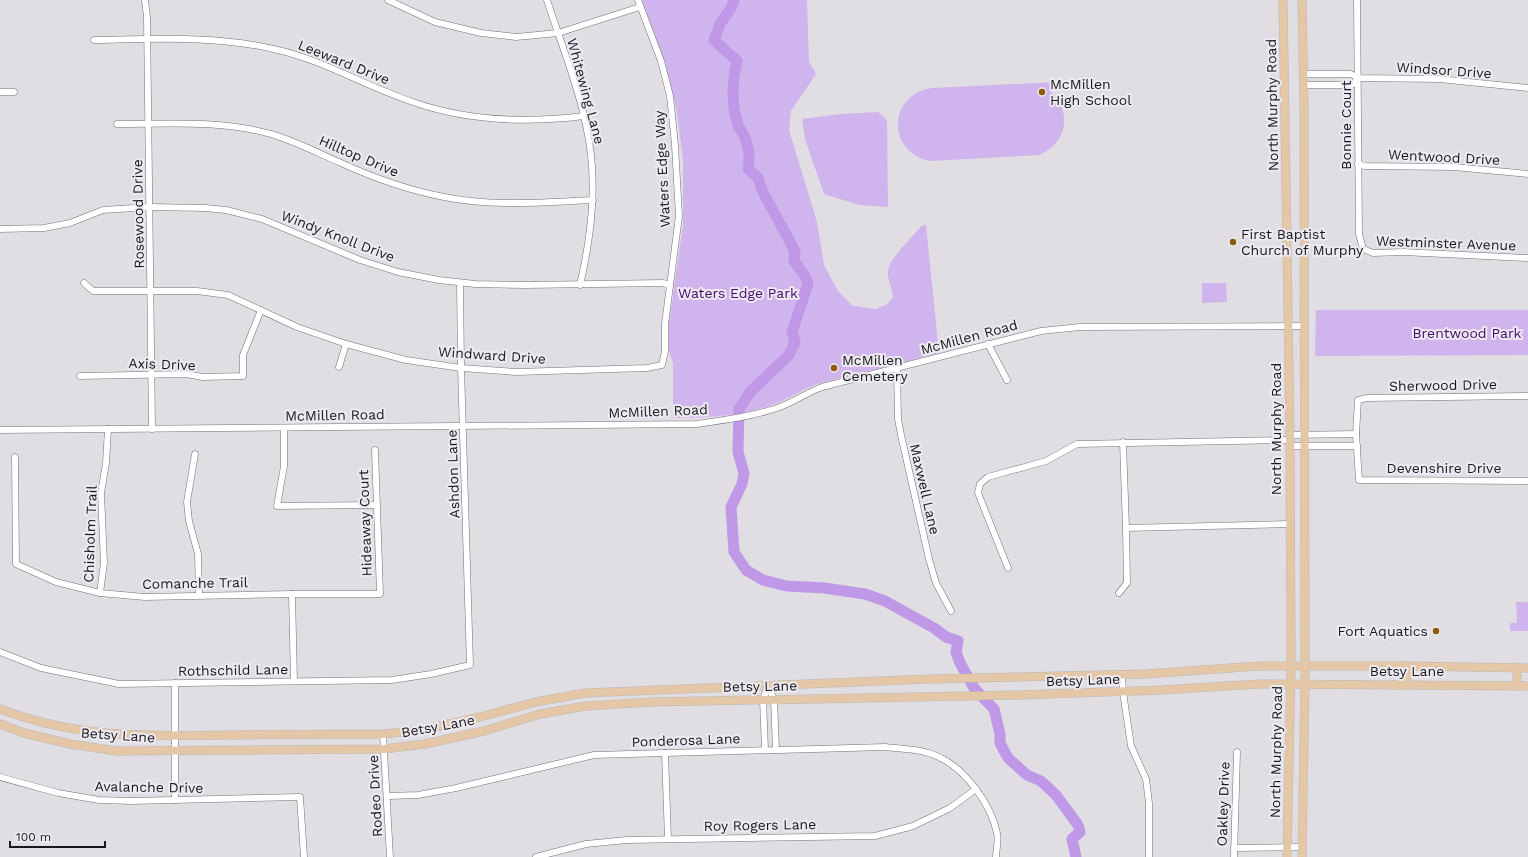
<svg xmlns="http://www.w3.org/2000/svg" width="1528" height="857" font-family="'Work Sans',sans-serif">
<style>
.green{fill:#d0b4ee}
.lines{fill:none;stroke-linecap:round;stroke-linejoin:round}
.river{stroke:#bf98e7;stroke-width:11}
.minor-casing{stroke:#737076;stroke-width:7}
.major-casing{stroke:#bab9ba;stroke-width:9}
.minor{stroke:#fff;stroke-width:6}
.major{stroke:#e3c7a6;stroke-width:8}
.poi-dot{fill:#8f5b0b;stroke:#edeaf1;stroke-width:1.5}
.labels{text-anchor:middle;stroke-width:4;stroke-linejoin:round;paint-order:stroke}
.street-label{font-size:14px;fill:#181719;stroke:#edeaf1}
.poi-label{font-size:14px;fill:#181719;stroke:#edeaf1;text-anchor:start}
.park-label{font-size:14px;fill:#440969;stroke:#edeaf1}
</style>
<rect width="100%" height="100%" fill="#e0dde3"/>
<g class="green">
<path d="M642,0H807L809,62L816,74L791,111L789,130L817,222L824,265L838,291L853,306L876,309L886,305L893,298C893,289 887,281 888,271C890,256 912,239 921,226L926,225L939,353C901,363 863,373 824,382C807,386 793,397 777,403C745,416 708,418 673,418V363L669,352V323L683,225V160L677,113L670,83Z"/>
<path d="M1055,82L1056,89L1049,90C1073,110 1068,143 1039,155L930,161C886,152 888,94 932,88Z"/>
<path d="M878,112L887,120L888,207L859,205L824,194L805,139L802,119L840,114Z"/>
<path d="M1202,283H1226L1227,302L1202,303Z"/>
<path d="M1316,310H1528V355L1315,356Z"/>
<path d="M1516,602H1528V631H1510V623H1517Z"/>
</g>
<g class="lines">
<path class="river" d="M734,0L731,8L720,24L714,40L737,61C732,82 731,104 738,125C739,129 743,132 744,136C749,146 750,158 748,169L758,178L763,192L795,251L794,261L805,276L808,284L792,332L795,342L789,355L750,392L739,409L738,452L744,473L742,484L731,507L734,552L746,570L763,580L787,586L824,588L865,594L885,601L934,628L946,637L958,641L956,652L960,663L974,688L994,709L1000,734V743L1008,758L1027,775L1041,781L1056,795L1078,825L1080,832L1072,839L1076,857"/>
<g class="minor-casing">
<g id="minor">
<path d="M145,0L147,17L152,429"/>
<path d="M388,0L435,22L481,33L516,37L558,33L640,7"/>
<path d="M547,0C563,50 585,102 591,155C596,199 590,242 580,285"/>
<path d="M1357,0L1359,234L1363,249L1373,253L1403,252L1528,258"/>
<path d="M94,40C154,39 218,35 278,50C325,61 367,87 413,102C467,121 527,123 584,116"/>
<path d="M1303,74H1351L1358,78L1439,79L1528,88"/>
<path d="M1304,85H1352L1358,78"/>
<path d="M0,92H14"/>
<path d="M117,124C169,124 220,120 271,134C295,141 318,153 341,163C374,178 408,190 444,197C493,207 544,202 593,200"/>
<path d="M1358,164L1365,166L1454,167L1528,174"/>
<path d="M0,229L44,228L70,223L103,210L150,207L205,208L226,210L262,219L360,260L398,272L439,280L475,284L526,285L663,283L670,285"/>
<path d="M84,283L93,291H197L228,295L297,327L346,344L406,360L461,368L516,372L647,368L662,365L665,351V324L679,216L675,145L670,96L661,61L638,0"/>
<path d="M988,344L1007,380"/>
<path d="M339,367L346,344"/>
<path d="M897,368L898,419L901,435L929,559L936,583L951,611"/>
<path d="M80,376L186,374L203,377L243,376V355L261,310"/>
<path d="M1528,396L1367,398L1358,400L1356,434L1359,480L1528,481"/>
<path d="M284,428V466L277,506L376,505"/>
<path d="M0,430L697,424C723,420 751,417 777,408C792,403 806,393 822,387L1041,331L1080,327L1304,326"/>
<path d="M1290,435L1356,434"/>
<path d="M1123,442L1126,528L1290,524"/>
<path d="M1290,446H1357"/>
<path d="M195,454L187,502L189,521L198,554L199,595"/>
<path d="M15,457L16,564L56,582L100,593L145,597L292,594H380L375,450"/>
<path d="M1008,568L978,493L980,484L988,477L1046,461L1077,444L1290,440"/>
<path d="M100,593L104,563L101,493L106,463L108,429"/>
<path d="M1119,593L1127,583L1126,528"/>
<path d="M292,594L294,681"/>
<path d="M0,652L41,668L119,684L392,680L431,674L470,665L461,368L460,283"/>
<path d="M1122,675L1123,692L1131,746L1146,779L1149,803V857"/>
<path d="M175,683V800"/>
<path d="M768,687L774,699L776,750"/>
<path d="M383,734L390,857"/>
<path d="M765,750L763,699L768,687"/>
<path d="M665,753L668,839"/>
<path d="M0,777L58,793L99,800L132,801L300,797L304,857"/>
<path d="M388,796L418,795L456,788L594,755L885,747C904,749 924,749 941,758C967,771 991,805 997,833C999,840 996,850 996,857"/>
<path d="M1234,848L1302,847"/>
<path d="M536,857L586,844L627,840L875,836L913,826L950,808L976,789"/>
<path d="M1234,857L1237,752"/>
</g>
</g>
<g class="major-casing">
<g id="major">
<path d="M1283,0L1290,435L1291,666L1287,857"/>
<path d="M1517,667V685"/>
<path d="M1407,684V666"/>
<path d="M0,709C79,739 145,736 228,735C280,735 332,734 383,734L422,730L480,717L536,702L585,693L930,679L1146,674L1259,666H1407L1528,668"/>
<path d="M0,724L24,733L70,744L117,751L384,749L425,744L484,731L540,714L586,706L652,702L1020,695L1162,690L1259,684L1528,686"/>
<path d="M1302,857L1305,685L1304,106L1302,0"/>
</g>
</g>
<use href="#minor" class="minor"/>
<use href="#major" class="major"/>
</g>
<g class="poi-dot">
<circle cx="1042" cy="92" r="4"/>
<circle cx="1233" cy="242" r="4"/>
<circle cx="834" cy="368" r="4"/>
<circle cx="1436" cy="631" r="4"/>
</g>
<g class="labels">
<g class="street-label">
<text transform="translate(344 62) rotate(22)" y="5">Leeward Drive</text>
<text transform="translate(1444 70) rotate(4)" y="5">Windsor Drive</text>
<text transform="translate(586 91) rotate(75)" y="5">Whitewing Lane</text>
<text transform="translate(1272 105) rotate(-91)" y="5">North Murphy Road</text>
<text transform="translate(1346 125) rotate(-90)" y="5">Bonnie Court</text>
<text transform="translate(359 156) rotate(23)" y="5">Hilltop Drive</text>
<text transform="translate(1444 157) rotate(3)" y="5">Wentwood Drive</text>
<text transform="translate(662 169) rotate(-93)" y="5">Waters Edge Way</text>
<text transform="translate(138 214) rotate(-91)" y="5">Rosewood Drive</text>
<text transform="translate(338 236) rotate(21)" y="5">Windy Knoll Drive</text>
<text transform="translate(1446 243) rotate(2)" y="5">Westminster Avenue</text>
<text transform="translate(969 337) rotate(-15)" y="5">McMillen Road</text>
<text transform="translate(492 355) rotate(4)" y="5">Windward Drive</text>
<text transform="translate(162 364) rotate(2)" y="5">Axis Drive</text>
<text transform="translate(1443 385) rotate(-1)" y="5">Sherwood Drive</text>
<text transform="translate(658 411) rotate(-2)" y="5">McMillen Road</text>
<text transform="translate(335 415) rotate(-1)" y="5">McMillen Road</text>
<text transform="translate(1276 429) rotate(-90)" y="5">North Murphy Road</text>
<text x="1444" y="473">Devenshire Drive</text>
<text transform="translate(453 474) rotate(-92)" y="5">Ashdon Lane</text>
<text transform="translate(925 489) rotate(77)" y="5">Maxwell Lane</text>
<text transform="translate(365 523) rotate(-92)" y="5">Hideaway Court</text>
<text transform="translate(90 534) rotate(-88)" y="5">Chisholm Trail</text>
<text transform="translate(195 583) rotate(-1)" y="5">Comanche Trail</text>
<text transform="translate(233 670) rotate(-1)" y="5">Rothschild Lane</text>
<text x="1407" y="676">Betsy Lane</text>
<text transform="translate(1083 680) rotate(-2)" y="5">Betsy Lane</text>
<text transform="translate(760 686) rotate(-1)" y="5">Betsy Lane</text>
<text transform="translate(438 726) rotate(-10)" y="5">Betsy Lane</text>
<text transform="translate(118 735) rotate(4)" y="5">Betsy Lane</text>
<text transform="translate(686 740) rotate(-2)" y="5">Ponderosa Lane</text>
<text transform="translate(1276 752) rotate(-89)" y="5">North Murphy Road</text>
<text transform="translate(149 787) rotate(1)" y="5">Avalanche Drive</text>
<text transform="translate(375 796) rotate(-93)" y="5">Rodeo Drive</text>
<text transform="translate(1223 804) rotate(-88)" y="5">Oakley Drive</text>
<text transform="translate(760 825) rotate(-1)" y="5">Roy Rogers Lane</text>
</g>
<g class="poi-label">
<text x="1050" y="89">McMillen<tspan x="1050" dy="16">High School</tspan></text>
<text x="1241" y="239">First Baptist<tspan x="1241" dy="16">Church of Murphy</tspan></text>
<text x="842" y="365">McMillen<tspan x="842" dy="16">Cemetery</tspan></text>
<text x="1428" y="636" text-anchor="end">Fort Aquatics</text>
</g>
<g class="park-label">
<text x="738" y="298">Waters Edge Park</text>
<text x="1467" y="338">Brentwood Park</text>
</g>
</g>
<path d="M10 841v6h95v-6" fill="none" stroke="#181719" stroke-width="2"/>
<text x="16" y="841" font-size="12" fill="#181719" stroke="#edeaf1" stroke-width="3" paint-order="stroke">100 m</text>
</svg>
